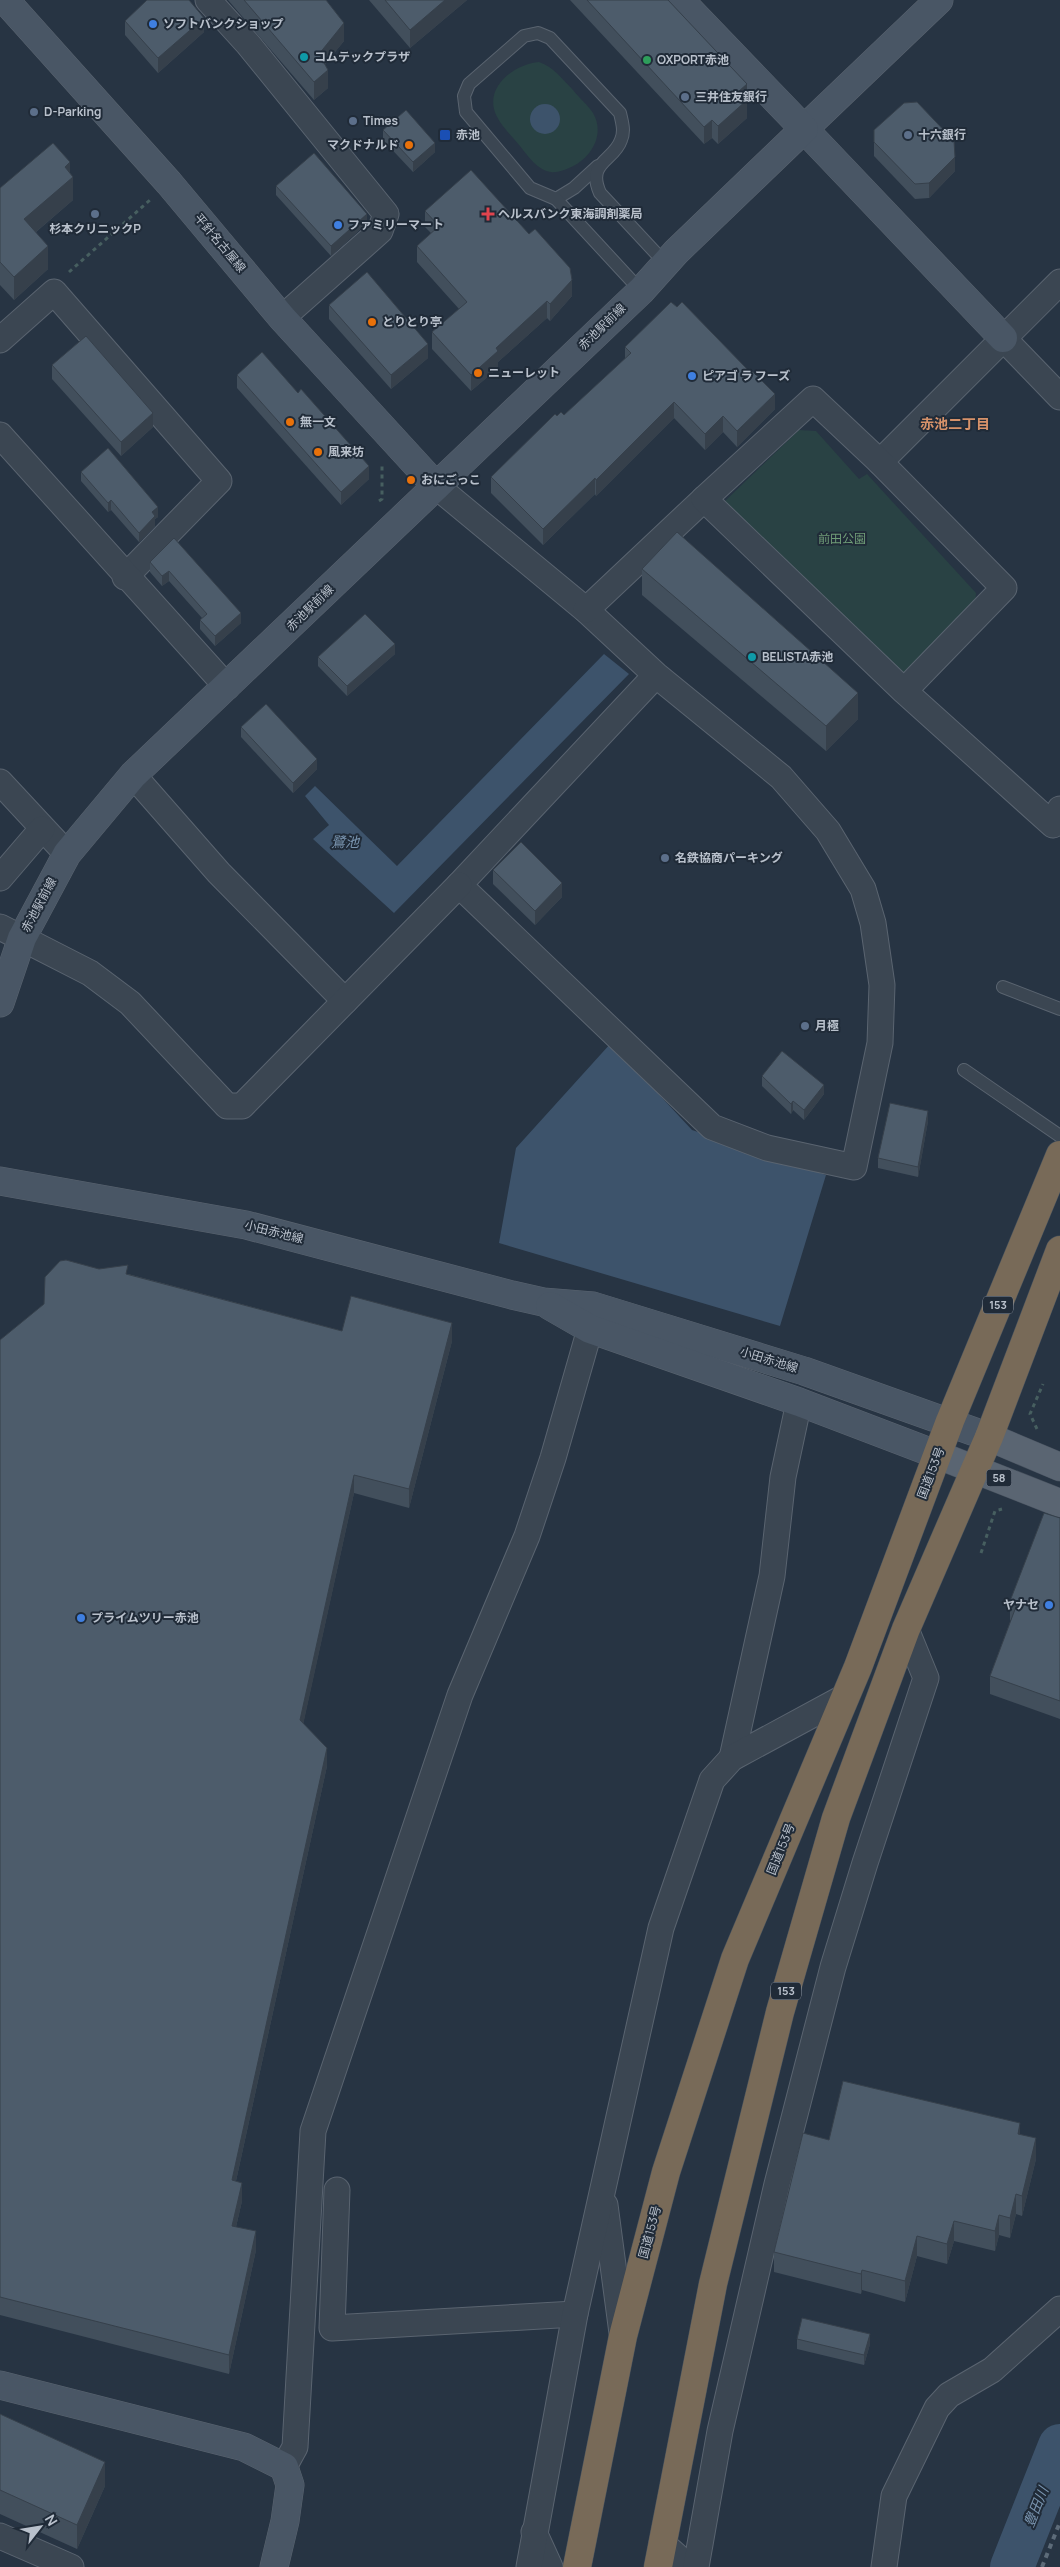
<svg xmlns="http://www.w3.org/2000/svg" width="1060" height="2567" font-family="Manrope,'Noto Sans JP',sans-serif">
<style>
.green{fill:#294244}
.water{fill:#3d536b}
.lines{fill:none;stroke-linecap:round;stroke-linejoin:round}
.river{stroke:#3d536b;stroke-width:44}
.lane-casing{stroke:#5a6470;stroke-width:14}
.street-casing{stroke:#5a6470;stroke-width:27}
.secondary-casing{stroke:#5a6470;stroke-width:29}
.primary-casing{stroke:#454f5c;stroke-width:29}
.highway-casing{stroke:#46515d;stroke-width:29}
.path{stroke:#475f60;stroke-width:3;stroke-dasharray:4 4;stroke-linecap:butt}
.lane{stroke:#3b4652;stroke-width:12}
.street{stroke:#3b4652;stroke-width:25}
.secondary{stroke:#495665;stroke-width:28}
.primary{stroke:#5a6572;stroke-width:28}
.highway{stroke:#786a58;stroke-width:28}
.rail{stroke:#5d6b79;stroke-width:4;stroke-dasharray:5 5;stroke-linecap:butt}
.wall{fill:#424f5c}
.shaded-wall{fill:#36404b}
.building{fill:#4d5c6b;stroke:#36404b}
.shop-dot{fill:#3f7fe0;stroke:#202b38;stroke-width:2}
.culture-dot{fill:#0f9aa8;stroke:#202b38;stroke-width:2}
.leisure-dot{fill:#2e9e5b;stroke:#202b38;stroke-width:2}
.service-dot{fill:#5c6f8a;stroke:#202b38;stroke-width:2}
.transit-dot{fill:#1a4fb4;stroke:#202b38;stroke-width:2}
.food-dot{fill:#e8710a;stroke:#202b38;stroke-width:2}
.health-dot{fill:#e0444e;stroke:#202b38;stroke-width:2}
.labels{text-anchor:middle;stroke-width:4;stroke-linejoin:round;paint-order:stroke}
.shield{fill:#202b38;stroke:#8b94a0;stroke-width:1}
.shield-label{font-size:11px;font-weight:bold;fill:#b9c1cc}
.poi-label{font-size:12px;font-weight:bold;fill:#b9c1cc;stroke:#202b38;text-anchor:start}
.street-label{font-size:12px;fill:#b9c1cc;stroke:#202b38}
.park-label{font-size:12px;fill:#709d78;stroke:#202b38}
.neighbourhood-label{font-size:14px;font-weight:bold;fill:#d6926a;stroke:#202b38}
.water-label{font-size:14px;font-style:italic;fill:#7994af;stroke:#202b38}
</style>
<rect width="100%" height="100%" fill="#273443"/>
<g class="green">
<path d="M539,62C554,67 562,79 573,90C579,98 588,105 593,113C606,135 590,160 569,168C564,170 557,173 551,172C537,170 528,156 520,146C511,135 497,122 494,109C488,83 517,64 539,62Z"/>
<path d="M799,430L816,431L859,479L867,474L976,593L975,605L906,673L894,675L724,502Z"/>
</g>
<g class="water">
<circle cx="545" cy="119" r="15"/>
<path d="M604,654L629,674L394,913L313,839L329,825L305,796L315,786L397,866Z"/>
<path d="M611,1043L692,1130L826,1175L780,1326L499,1243L516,1148Z"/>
</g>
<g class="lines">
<path class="river" d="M1012,2567L1060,2446"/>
<g class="lane-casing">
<g id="lane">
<path d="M556,199L574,188L598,166"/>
<path d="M641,291L556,199L530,188L466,112L464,96L469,84L524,36L538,33L550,38L620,113C622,122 625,131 621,140C614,161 586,162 600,193L666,264"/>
<path d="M1003,987L1060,1009"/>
<path d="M964,1070L1060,1136"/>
</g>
</g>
<g class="street-casing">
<g id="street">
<path d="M208,0L248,44L386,214L380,231L282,318"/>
<path d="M1003,338L1060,397"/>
<path d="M0,340L54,292L219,481L125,577"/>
<path d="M0,435L227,687"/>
<path d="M880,462L1060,282"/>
<path d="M436,486L586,610L656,675L781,777L828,831L863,889L873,923L882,985L880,1043L854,1167L767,1148L712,1127L459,885L656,675"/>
<path d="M586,610L704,499"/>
<path d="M904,691L1004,588L880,462L813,399L704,499L904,691L1053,825L1060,809"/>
<path d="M133,775L219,873L345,1001"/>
<path d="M0,782L67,854"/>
<path d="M0,878L42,829"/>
<path d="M0,927L90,973L130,1003L227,1106H242L459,885"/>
<path d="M732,1758L772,1576L783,1477L799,1402"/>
<path d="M337,2190L332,2328L575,2314"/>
<path d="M605,2205L622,2333"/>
<path d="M284,2467L295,2447L313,2131L460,1695L527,1536L553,1458L590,1329"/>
<path d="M534,2532L550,2567"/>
<path d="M0,2536L71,2567"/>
<path d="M662,2543L689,2567"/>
<path d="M529,2567L575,2314L661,1928L712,1780L732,1758L843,1698"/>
<path d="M696,2567L720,2431L777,2184L833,1967L865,1863L926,1678L906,1629"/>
<path d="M884,2567L894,2496L937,2408L949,2395L992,2370L1060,2309"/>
</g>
</g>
<g class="secondary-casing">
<g id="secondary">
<path d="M5,0L169,183L282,318L436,486"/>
<path d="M939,0L804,129L1003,338"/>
<path d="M0,1003L22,938L67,854L133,775L641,291L676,252L804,129L680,0"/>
<path d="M0,1181L246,1225L512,1295L543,1302L593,1306L804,1371L989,1437"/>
<path d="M550,1306L590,1329L799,1402L938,1455"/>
<path d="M0,2385L244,2447L284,2467L290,2485L285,2521L274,2567"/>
</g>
</g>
<g class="primary-casing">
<g id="primary">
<path d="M989,1437L1060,1467"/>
<path d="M938,1455L1060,1503"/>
</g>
</g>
<g class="highway-casing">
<g id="highway">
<path d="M577,2567L623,2336L666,2172L735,1959L858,1667L950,1421L1060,1155"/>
<path d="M658,2567L713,2284L780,2012L836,1818L906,1629L989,1437L1060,1250"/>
</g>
</g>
<g class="path">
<path d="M69,272L150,200"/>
<path d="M379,501L382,499V466"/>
<path d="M1037,1429L1030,1414L1043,1384"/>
<path d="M981,1553L995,1511L1002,1509"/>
</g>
<use href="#lane" class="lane"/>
<use href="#street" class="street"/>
<use href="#secondary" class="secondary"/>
<use href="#primary" class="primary"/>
<use href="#highway" class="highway"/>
<path class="rail" d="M1042,2567L1060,2522"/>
</g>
<g class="wall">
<path d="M228,0H326L344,41L325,64L328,88L314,100Z"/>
<path d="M369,0H467L410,48Z"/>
<path d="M570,0H668L747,84V118L718,144L712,138L704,144Z"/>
<path d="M125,21L204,32L158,73L125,35Z"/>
<path d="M383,130L435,152L413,172L383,140Z"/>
<path d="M874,130L955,171L929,198L915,199L874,156Z"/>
<path d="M70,173L73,200L36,232L48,269L14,300L0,285V188Z"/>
<path d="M276,186L367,223L331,256L276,195Z"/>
<path d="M425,211L572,296L550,321L547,318L498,362V368L471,391L432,349V332L459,309L417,262V246L431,233L425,227Z"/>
<path d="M329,305L428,358L391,389L329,319Z"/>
<path d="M625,347L775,409L737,447L723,432L705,450L674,418L596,496L595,494L543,545L491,493V477L557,416L564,415L625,359Z"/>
<path d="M52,365L153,427L121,456L52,379Z"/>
<path d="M237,375L298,393L369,479L341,505L237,388Z"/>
<path d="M81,472L158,517L155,519V526L139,542L111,510L108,512L81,481Z"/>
<path d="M174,538L241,623L215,646L200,629V620L202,618L169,581L162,586L150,572V562Z"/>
<path d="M642,569L858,719L826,751L642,595Z"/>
<path d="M395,654L347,696L318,666V657Z"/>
<path d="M241,727L317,769L293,793L241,737Z"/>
<path d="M493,870L562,897L535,925L493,884Z"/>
<path d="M762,1076L824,1094L804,1120L793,1110L791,1114L762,1086Z"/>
<path d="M928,1121L918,1177L878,1168V1158Z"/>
<path d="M99,1269L128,1274L342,1331L452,1341L409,1508L354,1493L303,1724L327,1766L236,2181L242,2201L236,2227L256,2250L229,2374L0,2315V1340Z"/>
<path d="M1060,1518V1719L990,1694V1676L1011,1620H1010V1601Z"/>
<path d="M1020,2135L1036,2159L1022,2216L1016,2214L1010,2238L999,2235L995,2251L954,2241L947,2264L917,2256L905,2302L862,2290L861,2294L774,2272V2252L829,2140Z"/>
<path d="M797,2339L870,2344L864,2365L797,2349Z"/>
<path d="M0,2414L105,2486L77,2549L0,2514Z"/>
</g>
<g class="shaded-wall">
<path d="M445,0H467L410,48V30Z"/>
<path d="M204,18V32L158,73V58Z"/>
<path d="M344,23V41L319,72V54Z"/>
<path d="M328,70V88L314,100V82Z"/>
<path d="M747,84V118L718,144V126L739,91Z"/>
<path d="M712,120V138L704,144V127Z"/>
<path d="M435,143V152L413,172V162Z"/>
<path d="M955,157V171L929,198V183Z"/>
<path d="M70,162V180L73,177V200L24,242V219L65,167Z"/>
<path d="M367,214V223L331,256V246Z"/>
<path d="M48,246V269L14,300V277Z"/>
<path d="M572,280V296L550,321V304Z"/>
<path d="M547,301V318L498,362V368L471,391V375L496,348Z"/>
<path d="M428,344V358L391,389V375Z"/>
<path d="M775,394V409L737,447V431Z"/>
<path d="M674,402V418L596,496V480Z"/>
<path d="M153,413V427L121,456V442Z"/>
<path d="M723,416V432L705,450V434Z"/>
<path d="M369,466V479L341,505V492Z"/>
<path d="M595,478V494L543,545V529Z"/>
<path d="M111,500V510L108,512V503Z"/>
<path d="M158,507V517L155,519V526L139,542V533L152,512Z"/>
<path d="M169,571V581L162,586V576Z"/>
<path d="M241,613V623L215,646V636Z"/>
<path d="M395,644V654L347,696V686Z"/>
<path d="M858,693V719L826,751V726Z"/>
<path d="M317,759V769L293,793V783Z"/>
<path d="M562,883V897L535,925V911Z"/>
<path d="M824,1085V1094L804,1120V1110Z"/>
<path d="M793,1101V1110L791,1114V1104Z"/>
<path d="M928,1111V1121L918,1177V1167Z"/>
<path d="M452,1323V1341L409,1508V1489Z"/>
<path d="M354,1475V1493L300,1739V1720Z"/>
<path d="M327,1748V1766L232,2199V2180Z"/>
<path d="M1020,2123V2144L1018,2134Z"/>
<path d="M1036,2138V2159L1022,2216V2196Z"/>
<path d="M242,2183V2201L232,2244V2226Z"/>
<path d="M1016,2194V2214L1010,2238V2218Z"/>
<path d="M999,2215V2235L995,2251V2231Z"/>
<path d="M954,2221V2241L947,2264V2244Z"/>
<path d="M256,2231V2250L229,2374V2355Z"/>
<path d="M917,2236V2256L905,2302V2281Z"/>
<path d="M862,2270V2290L861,2294V2274Z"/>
<path d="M870,2334V2344L864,2365V2355Z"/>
<path d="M105,2462V2486L77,2549V2525Z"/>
</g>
<g class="building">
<path d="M147,0H189L204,18L158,58L125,21Z"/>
<path d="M244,0H326L344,23L319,54L328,70L314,82Z"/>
<path d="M385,0H445L410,30Z"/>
<path d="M587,0H668L747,84L739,91L747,100L718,126L712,120L704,127Z"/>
<path d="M917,102L954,141L955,157L929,183L915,184L874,142V130L904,103Z"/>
<path d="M406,110L435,143L413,162L383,130Z"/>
<path d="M53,143L70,162L65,167L73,177L24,219L48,246L14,277L0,262V188Z"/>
<path d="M314,153L367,214L331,246L276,186Z"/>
<path d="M471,170L529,234L535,229L570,268L572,280L550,304L547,301L496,348L498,351L471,375L432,332L467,302L417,246L439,226L425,211Z"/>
<path d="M367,272L428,344L391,375L329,305Z"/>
<path d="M671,302L677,307L682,302L748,370L750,369L775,394L737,431L723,416L705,434L674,402L596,480L595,478L543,529L491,477L555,414L557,416L561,412L564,415L631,353L625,347Z"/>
<path d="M86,336L153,413L121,442L52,365Z"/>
<path d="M262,352L298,393L301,389L369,466L341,492L237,375Z"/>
<path d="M108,448L158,507L152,512L155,516L139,533L111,500L108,503L81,472Z"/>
<path d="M677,532L858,693L826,726L642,569Z"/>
<path d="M174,538L241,613L215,636L200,620L207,614L169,571L162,576L150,562Z"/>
<path d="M365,614L395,644L347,686L318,657Z"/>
<path d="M266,704L317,759L293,783L241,727Z"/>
<path d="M521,842L562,883L535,911L493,870Z"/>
<path d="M782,1051L824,1085L804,1110L793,1101L791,1104L762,1076Z"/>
<path d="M890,1103L928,1111L918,1167L878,1158Z"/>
<path d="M66,1260L99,1269L128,1265L126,1274L342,1331L351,1296L452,1323L409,1489L354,1475L300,1720L327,1748L232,2180L242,2183L232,2226L256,2231L229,2355L0,2297V1340L44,1304L45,1277L60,1261Z"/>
<path d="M1044,1513L1060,1518V1701L990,1676L1017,1604L1010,1601Z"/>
<path d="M843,2081L1020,2123L1018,2134L1036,2138L1022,2196L1016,2194L1010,2218L999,2215L995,2231L954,2221L947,2244L917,2236L905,2281L862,2270L861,2274L774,2252L803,2133L829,2140Z"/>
<path d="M802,2318L870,2334L864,2355L797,2339Z"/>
<path d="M0,2414L105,2462L77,2525L0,2490Z"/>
</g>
<g class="shop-dot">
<circle cx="153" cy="24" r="5"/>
<circle cx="338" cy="225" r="5"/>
<circle cx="692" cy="376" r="5"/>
<circle cx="1049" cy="1605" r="5"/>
<circle cx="81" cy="1618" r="5"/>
</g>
<g class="culture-dot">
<circle cx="304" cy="57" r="5"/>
<circle cx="752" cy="657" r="5"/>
</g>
<circle class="leisure-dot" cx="647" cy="60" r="5"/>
<g class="service-dot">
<circle cx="685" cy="97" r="5"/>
<circle cx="34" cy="112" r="5"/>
<circle cx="353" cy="121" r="5"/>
<circle cx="908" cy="135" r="5"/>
<circle cx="95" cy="214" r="5"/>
<circle cx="665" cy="858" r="5"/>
<circle cx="805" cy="1026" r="5"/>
</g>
<rect class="transit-dot" x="439" y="129" width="12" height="12" rx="2.5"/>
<g class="food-dot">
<circle cx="409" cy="145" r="5"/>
<circle cx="372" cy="322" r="5"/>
<circle cx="478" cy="373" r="5"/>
<circle cx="290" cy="422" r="5"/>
<circle cx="318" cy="452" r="5"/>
<circle cx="411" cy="480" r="5"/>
</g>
<path class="health-dot" d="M485.5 206.5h5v5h5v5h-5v5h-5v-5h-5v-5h5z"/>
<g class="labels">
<g class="shield">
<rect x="983" y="1296.5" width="30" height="17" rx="4"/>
<rect x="986.5" y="1469.5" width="25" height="17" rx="4"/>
<rect x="771" y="1982.5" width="30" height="17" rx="4"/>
</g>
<g class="shield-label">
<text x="998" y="1309">153</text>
<text x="999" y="1482">58</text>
<text x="786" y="1995">153</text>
</g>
<g class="poi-label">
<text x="163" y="28">ソフトバンクショップ</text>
<text x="314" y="61">コムテックプラザ</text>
<text x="657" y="64">OXPORT赤池</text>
<text x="695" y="101">三井住友銀行</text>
<text x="44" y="116">D-Parking</text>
<text x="363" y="125">Times</text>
<text x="456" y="139">赤池</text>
<text x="918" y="139">十六銀行</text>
<text x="399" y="149" text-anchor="end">マクドナルド</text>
<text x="498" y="218">ヘルスバンク東海調剤薬局</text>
<text x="348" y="229">ファミリーマート</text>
<text x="95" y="233" text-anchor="middle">杉本クリニックP</text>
<text x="382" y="326">とりとり亭</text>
<text x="488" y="377">ニューレット</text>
<text x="702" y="380">ピアゴ ラ フーズ</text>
<text x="300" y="426">無一文</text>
<text x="328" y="456">風来坊</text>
<text x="421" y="484">おにごっこ</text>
<text x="762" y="661">BELISTA赤池</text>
<text x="675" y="862">名鉄協商パーキング</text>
<text x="815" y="1030">月極</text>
<text x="1039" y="1609" text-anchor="end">ヤナセ</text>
<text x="91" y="1622">プライムツリー赤池</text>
</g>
<g class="street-label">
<text transform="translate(220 243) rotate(50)" y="4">平針名古屋線</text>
<text transform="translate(602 327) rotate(-44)" y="4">赤池駅前線</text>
<text transform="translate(310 608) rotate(-44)" y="4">赤池駅前線</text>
<text transform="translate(39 905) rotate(-62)" y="4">赤池駅前線</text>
<text transform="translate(274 1232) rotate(14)" y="4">小田赤池線</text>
<text transform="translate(769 1360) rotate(17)" y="4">小田赤池線</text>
<text transform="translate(931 1473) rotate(-69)" y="4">国道153号</text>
<text transform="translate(781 1849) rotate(-68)" y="4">国道153号</text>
<text transform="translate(650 2232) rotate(-75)" y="4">国道153号</text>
</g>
<g class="park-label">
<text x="842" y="543">前田公園</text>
</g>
<g class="neighbourhood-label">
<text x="955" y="429">赤池二丁目</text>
</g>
<g class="water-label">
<text x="345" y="847">鷺池</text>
<text transform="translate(1036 2507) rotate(-68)" y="5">豊田川</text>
</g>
</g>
<g transform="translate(40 2527) rotate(59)" stroke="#202b38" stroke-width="4" paint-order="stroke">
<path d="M0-4L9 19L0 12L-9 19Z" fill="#b9c1cc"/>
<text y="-8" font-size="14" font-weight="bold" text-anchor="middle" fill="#b9c1cc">N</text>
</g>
</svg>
